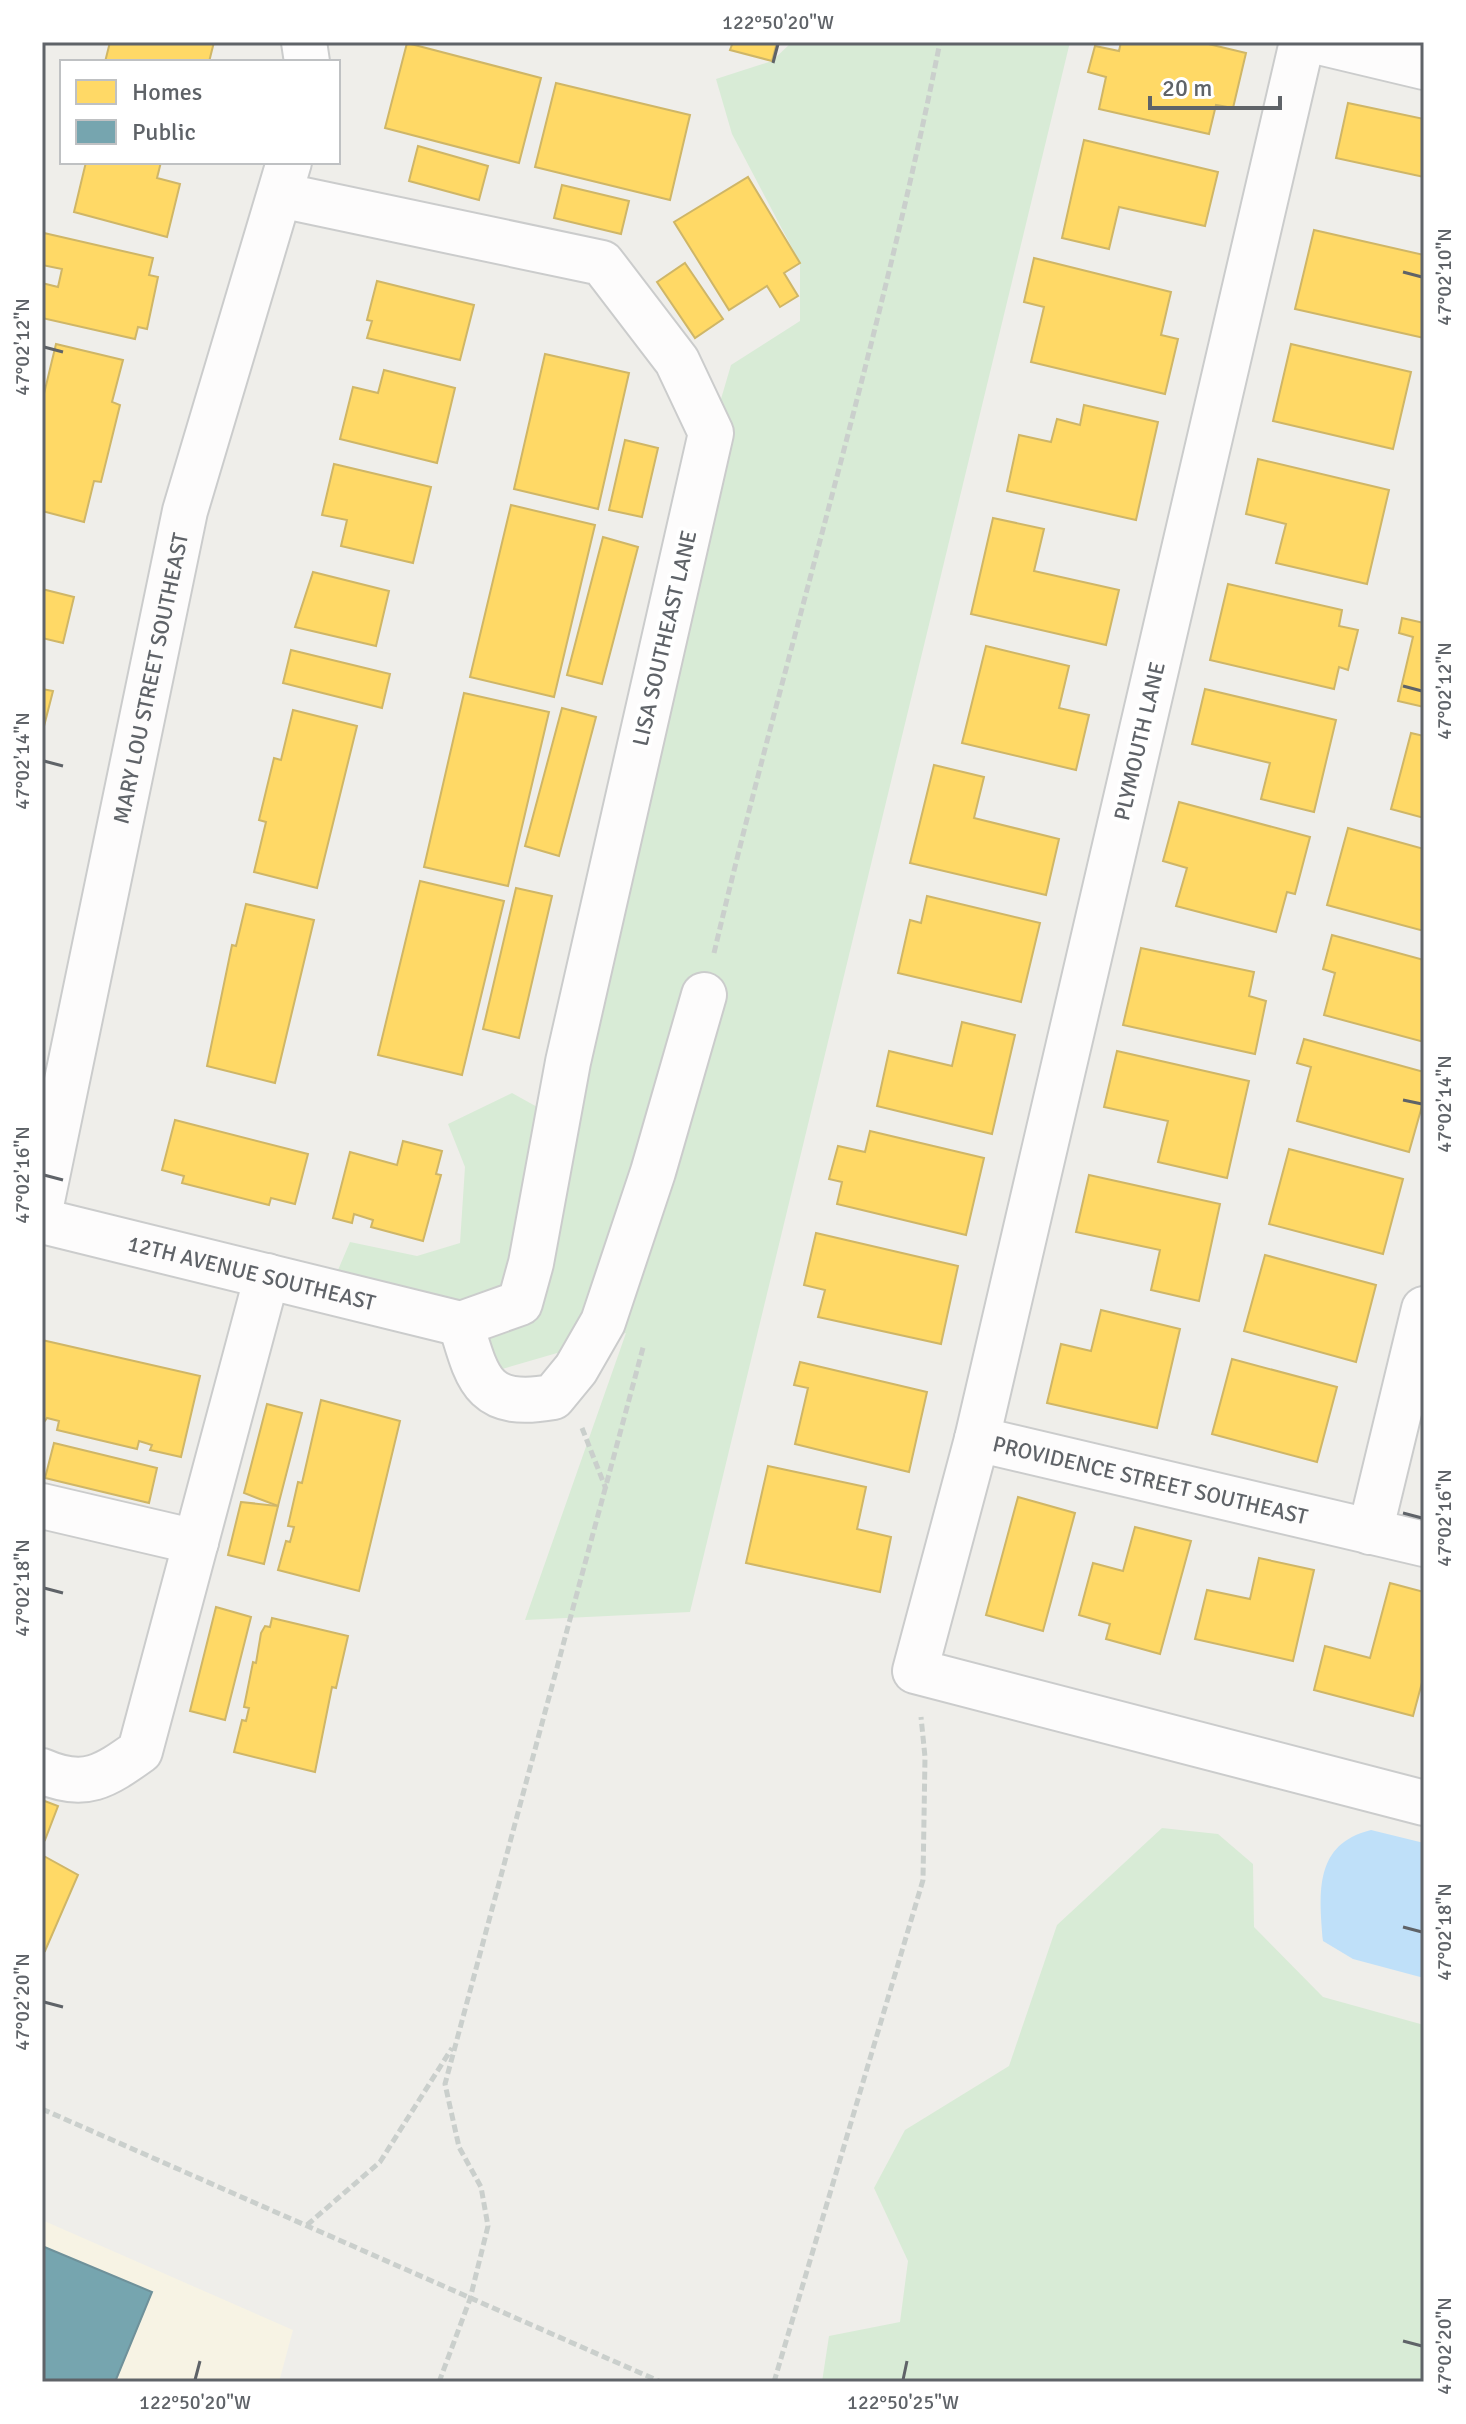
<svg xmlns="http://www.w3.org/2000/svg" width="1466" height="2424" font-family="Signika,sans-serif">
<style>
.commercial{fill:#f7f3e4}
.green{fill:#d8ebd6}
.water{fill:#bfe0f9}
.homes{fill:#ffd966;stroke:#cfb667;stroke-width:2}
.public{fill:#76a5af;stroke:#6f919a;stroke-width:2}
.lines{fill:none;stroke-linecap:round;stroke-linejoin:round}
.minor-casing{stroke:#cbcccc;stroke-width:48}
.path{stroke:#cacfcc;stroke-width:5;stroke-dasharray:8 4;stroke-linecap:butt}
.minor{stroke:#fdfcfc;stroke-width:44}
.ticks{fill:none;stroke:#5f6368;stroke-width:3}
.labels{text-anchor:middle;stroke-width:8;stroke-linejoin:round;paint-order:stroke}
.street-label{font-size:22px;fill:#5f6368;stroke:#fff}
.neatline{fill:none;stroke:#5f6368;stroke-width:3}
.ticks-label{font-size:20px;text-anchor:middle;fill:#5f6368}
</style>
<rect width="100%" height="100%" fill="#efeeea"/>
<path class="commercial" d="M42,2220L293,2330L279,2382H42Z"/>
<g class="green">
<path d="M792,42H1070L690,1612L525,1620L626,1333L492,1372L461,1324L329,1291L350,1242L417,1256L460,1243L465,1167L448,1124L512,1093L557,1118L711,433L731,365L800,321V263L732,134L716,79L772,61Z"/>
<path d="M1162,1828L1218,1834L1253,1864L1254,1927L1323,1997L1424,2025V2382H822L829,2336L900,2322L908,2261L874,2188L905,2130L1009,2066L1057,1925Z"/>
</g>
<path class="water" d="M1371,1830L1424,1843V1978L1353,1959L1323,1941C1319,1892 1314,1844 1371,1830Z"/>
<g class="homes">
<path d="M110,42H214L209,62H105Z"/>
<path d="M733,42H777L772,61L730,50Z"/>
<path d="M1121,42H1200L1246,53L1233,108L1216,105L1209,134L1099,109L1106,77L1088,72L1095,46L1119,51Z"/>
<path d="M407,43L541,78L519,163L385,128Z"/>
<path d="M556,83L690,115L670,200L535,167Z"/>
<path d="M1348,103L1424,119V177L1336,158Z"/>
<path d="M1084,140L1218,172L1205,226L1119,207L1109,249L1062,238Z"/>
<path d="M418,146L488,166L479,200L409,181Z"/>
<path d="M86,162H161L157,178L180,184L167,237L74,212Z"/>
<path d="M748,177L800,263L784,273L798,296L780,307L767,286L729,310L674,222Z"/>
<path d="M562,185L629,201L621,234L554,218Z"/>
<path d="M1314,230L1424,255V338L1295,309Z"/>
<path d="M44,233L153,258L149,275L158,277L147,329L138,327L135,339L42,318V283L58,287L62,269L42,265Z"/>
<path d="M1034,258L1171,292L1161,335L1178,339L1165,394L1031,362L1044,307L1024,302Z"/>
<path d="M685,263L723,319L695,338L657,282Z"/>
<path d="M377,281L474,305L460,360L367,338L372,321L367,320Z"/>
<path d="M56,344L123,360L112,402L120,405L101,482L94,481L84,522L42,511V402Z"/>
<path d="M1291,344L1411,372L1393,449L1273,421Z"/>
<path d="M545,354L629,373L598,509L514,489Z"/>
<path d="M384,370L455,388L437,463L340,439L353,387L378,393Z"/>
<path d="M1084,405L1158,422L1136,520L1007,491L1019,435L1051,442L1057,419L1080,425Z"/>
<path d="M625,440L658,448L642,517L609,510Z"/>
<path d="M1258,459L1389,490L1367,584L1276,563L1286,524L1246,514Z"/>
<path d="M334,464L431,487L413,563L341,546L347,520L322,515Z"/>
<path d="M511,505L595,525L554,697L470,677Z"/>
<path d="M993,518L1044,529L1034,571L1119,590L1106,645L971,614Z"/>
<path d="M603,537L638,547L602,684L567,675Z"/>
<path d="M313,572L389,591L376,646L295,627Z"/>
<path d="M1228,584L1342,610L1339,626L1358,630L1348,670L1339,667L1334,689L1210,660Z"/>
<path d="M42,589L74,597L63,643L42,638Z"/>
<path d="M1402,618L1424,623V707L1398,701L1413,637L1399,633Z"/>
<path d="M986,646L1069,666L1059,708L1089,715L1076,770L962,743Z"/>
<path d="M291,650L390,674L382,708L283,683Z"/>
<path d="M42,689L53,691L42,734Z"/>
<path d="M1205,689L1336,720L1314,812L1261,799L1270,763L1192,744Z"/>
<path d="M464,693L549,712L508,886L424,867Z"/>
<path d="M562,708L596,717L559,856L525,846Z"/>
<path d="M293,710L357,726L317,888L254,872L266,822L259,820L274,758L281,760Z"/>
<path d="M1411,733L1424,736V818L1391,809Z"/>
<path d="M934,765L984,777L974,818L1059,839L1046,895L910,863Z"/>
<path d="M1179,802L1310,837L1295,894L1287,892L1276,932L1176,906L1187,868L1163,861Z"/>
<path d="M1348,828L1424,849V931L1327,905Z"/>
<path d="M420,881L504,901L462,1075L378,1055Z"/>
<path d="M516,888L552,896L519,1038L483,1029Z"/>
<path d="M927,896L1040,923L1021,1002L898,973L910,920L921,923Z"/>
<path d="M246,904L314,920L275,1083L207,1066L232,945L236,946Z"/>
<path d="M1332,935L1424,960V1042L1324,1015L1335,973L1323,969Z"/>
<path d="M1141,948L1254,972L1249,996L1266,1001L1255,1054L1123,1025Z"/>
<path d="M962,1022L1015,1035L992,1134L877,1106L889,1051L952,1066Z"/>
<path d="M1304,1039L1424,1072V1099L1409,1152L1297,1121L1311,1067L1297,1063Z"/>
<path d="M1117,1051L1249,1081L1227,1178L1158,1162L1168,1121L1104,1107Z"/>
<path d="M175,1120L308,1154L295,1204L271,1198L269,1205L182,1183L184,1176L162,1170Z"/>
<path d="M870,1131L984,1158L966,1235L837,1204L842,1182L829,1179L838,1146L865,1152Z"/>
<path d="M403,1141L442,1151L436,1174L441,1175L423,1241L371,1227L373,1220L354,1214L352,1223L333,1218L350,1152L397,1165Z"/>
<path d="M1289,1149L1403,1179L1383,1254L1269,1224Z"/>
<path d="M1089,1175L1220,1204L1199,1301L1151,1290L1160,1250L1076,1232Z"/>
<path d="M816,1233L958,1266L941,1344L818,1317L825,1290L804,1285Z"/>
<path d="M1265,1255L1376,1285L1356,1362L1244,1331Z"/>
<path d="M1101,1310L1180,1329L1157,1428L1047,1403L1061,1344L1091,1351Z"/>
<path d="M42,1340L200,1376L181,1457L150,1450L152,1445L139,1441L137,1449L57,1430L59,1421L47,1418L42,1425Z"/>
<path d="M1232,1359L1337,1387L1317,1462L1212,1434Z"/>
<path d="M800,1362L927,1392L909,1472L795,1444L808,1388L794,1385Z"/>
<path d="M321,1400L400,1421L359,1591L278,1570L286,1541L290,1542L294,1527L288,1526L298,1482L302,1483Z"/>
<path d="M267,1404L302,1413L278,1506L244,1493Z"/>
<path d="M54,1443L157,1468L149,1503L45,1478Z"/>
<path d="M768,1466L866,1487L857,1529L891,1537L880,1592L746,1563Z"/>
<path d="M1018,1497L1075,1513L1043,1631L986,1615Z"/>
<path d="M241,1502L278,1506L264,1564L228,1555Z"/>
<path d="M1135,1527L1191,1541L1160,1654L1106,1639L1110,1624L1079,1615L1093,1563L1123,1571Z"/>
<path d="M1259,1558L1314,1570L1293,1661L1195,1639L1207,1590L1250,1599Z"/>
<path d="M1390,1583L1424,1592V1675L1413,1716L1314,1690L1325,1646L1370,1658Z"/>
<path d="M216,1607L251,1617L225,1720L190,1711Z"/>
<path d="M272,1618L348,1636L336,1688L332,1687L315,1772L234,1752L242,1720L246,1721L249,1708L244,1707L253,1662L256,1663L261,1633L265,1626L270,1627Z"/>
<path d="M42,1800L58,1806L45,1840L42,1838Z"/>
<path d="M42,1855L78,1875L45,1951L42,1950Z"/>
</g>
<path class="public" d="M42,2246L152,2292L115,2382H42Z"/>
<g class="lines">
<g class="minor-casing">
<g id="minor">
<path d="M304,42L307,62"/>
<path d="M1302,42L977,1439L915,1671L1424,1803"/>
<path d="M1319,42L1424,67"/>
<path d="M280,195L602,263L677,361L711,433L568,1062L531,1263L520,1303L461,1324"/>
<path id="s1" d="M42,1201L185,511L289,162"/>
<path id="s2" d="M42,1221L461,1324"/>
<path d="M461,1324C478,1382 484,1409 553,1397L576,1369L603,1322L653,1172L704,995"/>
<path id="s3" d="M977,1439L1424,1544"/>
<path d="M42,1506L196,1542"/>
<path d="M1370,1532L1424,1309"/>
<path d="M42,1771C85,1790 105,1776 140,1751L267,1276"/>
</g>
</g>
<g class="path">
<path d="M714,953C786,649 879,349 940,42"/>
<path d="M582,1428L606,1489"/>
<path d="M42,2109L661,2382"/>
<path d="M307,2225L380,2162L452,2048"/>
<path d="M439,2382L470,2299L488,2226L481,2187L459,2147L445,2084L644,1344"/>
<path d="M774,2382L923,1880L925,1757L921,1717"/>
</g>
<use href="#minor" class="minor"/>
</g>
<path class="ticks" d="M773,63L778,44M1403,272L1422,277M44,347L63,352M1403,686L1422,691M44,761L63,766M1403,1100L1422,1104M44,1175L63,1180M1403,1513L1422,1518M44,1588L63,1593M1403,1927L1422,1932M44,2002L63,2007M1403,2341L1422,2346M195,2380L200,2361M903,2380L907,2361"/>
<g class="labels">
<g class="street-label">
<text transform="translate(664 638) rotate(-77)" y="8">LISA SOUTHEAST LANE</text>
<text dy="8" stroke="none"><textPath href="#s1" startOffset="534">MARY LOU STREET SOUTHEAST</textPath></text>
<text transform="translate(1139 741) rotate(-77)" y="8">PLYMOUTH LANE</text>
<text dy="8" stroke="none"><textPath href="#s2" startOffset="216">12TH AVENUE SOUTHEAST</textPath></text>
<text dy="8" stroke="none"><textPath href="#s3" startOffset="178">PROVIDENCE STREET SOUTHEAST</textPath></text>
</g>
</g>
<rect width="1466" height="2424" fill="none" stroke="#ffffff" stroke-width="88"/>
<rect x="60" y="60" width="280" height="104" fill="#ffffff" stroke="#bfc1c3" stroke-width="2"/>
<rect x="76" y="80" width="40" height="24" fill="#ffd966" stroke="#bfc1c3" stroke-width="2"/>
<text x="132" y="100" font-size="24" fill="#5f6368">Homes</text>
<rect x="76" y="120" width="40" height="24" fill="#76a5af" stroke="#bfc1c3" stroke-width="2"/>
<text x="132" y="140" font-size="24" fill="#5f6368">Public</text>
<path d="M1150 96v12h130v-12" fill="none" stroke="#5f6368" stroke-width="4"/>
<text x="1162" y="96" font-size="24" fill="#5f6368" stroke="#ffffff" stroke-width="6" paint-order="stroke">20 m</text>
<rect x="44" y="44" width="1378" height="2336" class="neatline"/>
<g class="ticks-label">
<text x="778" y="29">122°50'20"W</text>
<text transform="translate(1444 277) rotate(-90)" y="7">47°02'10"N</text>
<text transform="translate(22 347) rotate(-90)" y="7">47°02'12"N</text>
<text transform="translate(1444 691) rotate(-90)" y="7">47°02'12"N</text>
<text transform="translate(22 761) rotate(-90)" y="7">47°02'14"N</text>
<text transform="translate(1444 1104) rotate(-90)" y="7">47°02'14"N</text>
<text transform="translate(22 1175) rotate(-90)" y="7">47°02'16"N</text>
<text transform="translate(1444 1518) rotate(-90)" y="7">47°02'16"N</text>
<text transform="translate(22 1588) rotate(-90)" y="7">47°02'18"N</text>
<text transform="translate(1444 1932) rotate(-90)" y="7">47°02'18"N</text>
<text transform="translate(22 2002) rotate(-90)" y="7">47°02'20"N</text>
<text transform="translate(1444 2346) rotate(-90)" y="7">47°02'20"N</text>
<text x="195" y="2409">122°50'20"W</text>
<text x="903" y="2409">122°50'25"W</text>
</g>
</svg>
